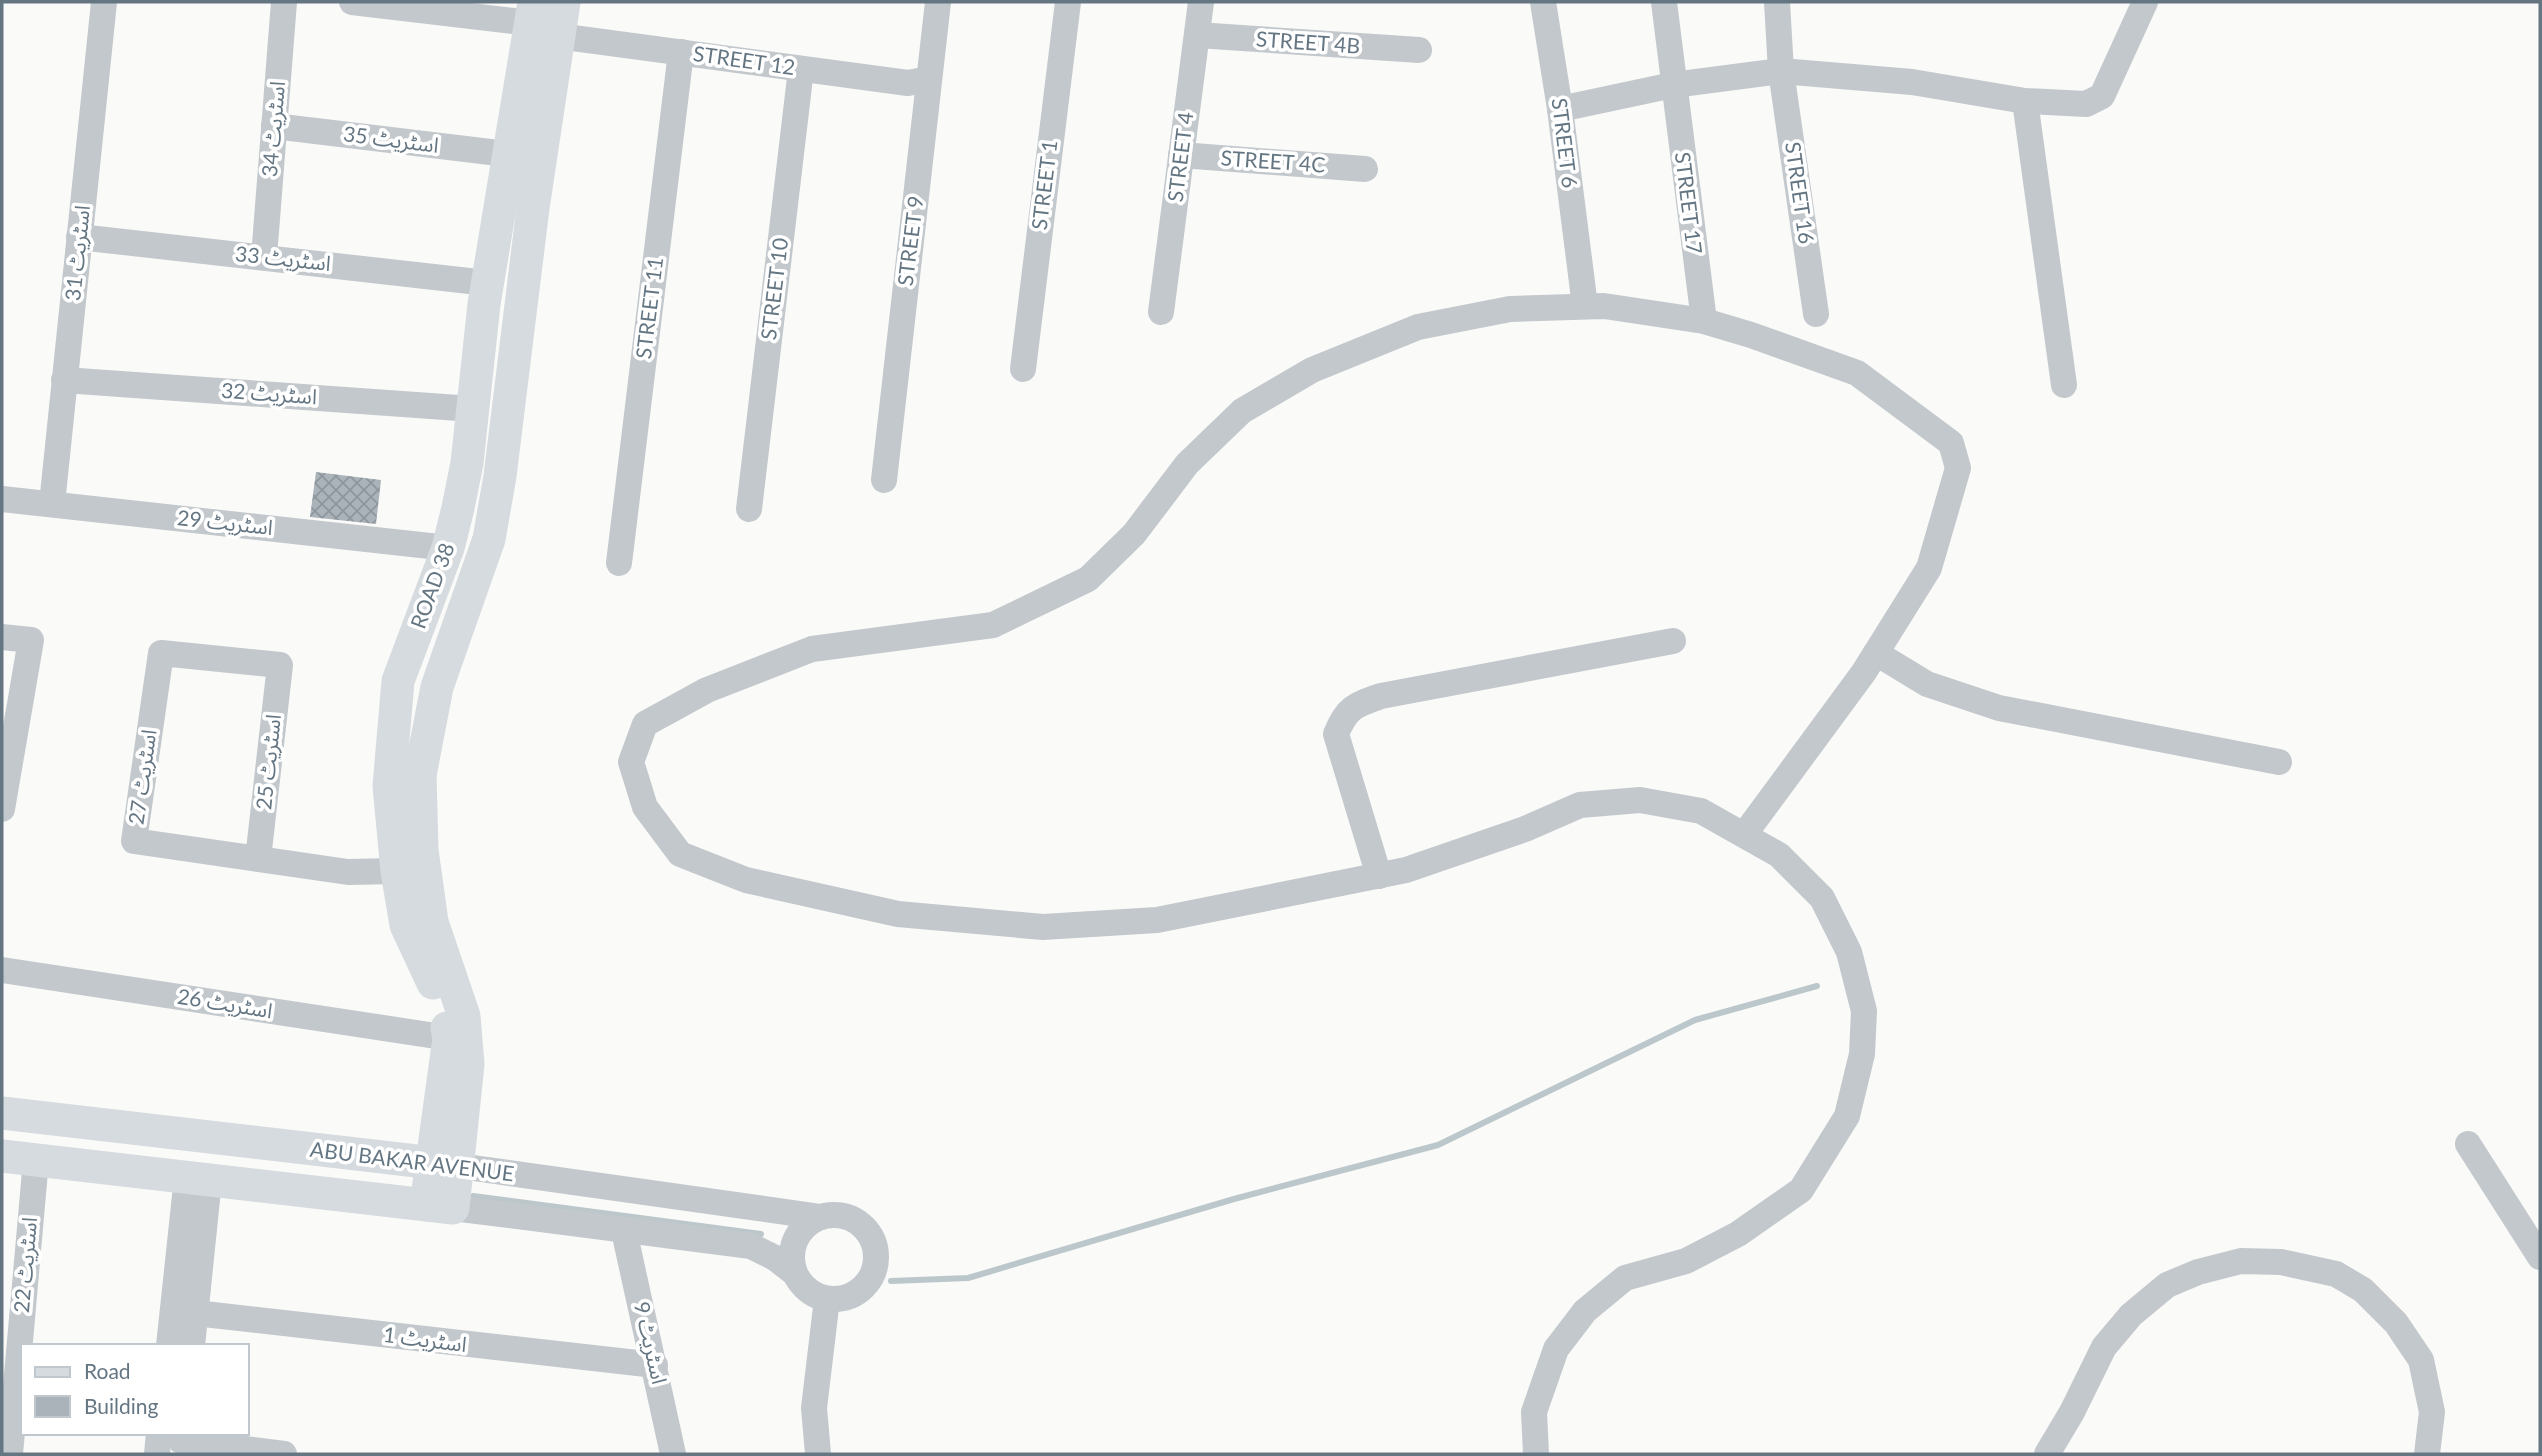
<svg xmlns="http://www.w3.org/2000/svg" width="2542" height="1456" font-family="Lato,'Noto Sans Arabic',sans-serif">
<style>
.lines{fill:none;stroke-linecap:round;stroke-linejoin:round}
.stream{stroke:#bbc7cb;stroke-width:6}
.building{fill:url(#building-cross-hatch)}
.minor{stroke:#c3c8cc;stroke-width:26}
.major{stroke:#d6dbdf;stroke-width:33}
.labels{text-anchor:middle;stroke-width:7;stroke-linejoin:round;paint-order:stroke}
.street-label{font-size:21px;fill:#657683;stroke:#fff}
</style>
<defs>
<pattern id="building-cross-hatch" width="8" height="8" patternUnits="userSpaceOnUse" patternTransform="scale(1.75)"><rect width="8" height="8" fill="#aab3b9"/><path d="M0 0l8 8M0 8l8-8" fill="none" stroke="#8e969c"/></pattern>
</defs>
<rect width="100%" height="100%" fill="#fafaf8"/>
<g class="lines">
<g class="stream">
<path d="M473,1196L761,1234"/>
<path d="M891,1281L968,1278L1234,1199L1438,1145L1695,1020L1817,986"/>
</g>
</g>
<path class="building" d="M316,472L381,480L376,524L310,517Z"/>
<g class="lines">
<g class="minor">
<path d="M352,2L531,23"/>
<path d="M1543,2L1560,109L1585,306"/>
<path d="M1664,2L1704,321"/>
<path d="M1777,2L1781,71L1816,314"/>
<path d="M1197,35L1419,50"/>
<path d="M558,36L908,83L929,79"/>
<path d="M2025,101L2064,385"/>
<path d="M1560,109L1673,85L1781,71L1912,82L2025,101L2086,104L2102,96L2145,2"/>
<path d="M274,126L507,154"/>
<path d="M1181,155L1365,169"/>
<path d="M79,237L487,283"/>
<path d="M264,257L284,2"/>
<path d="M1161,312L1201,2"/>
<path d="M1023,369L1068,2"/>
<path d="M64,380L473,409"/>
<path d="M884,480L938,2"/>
<path d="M2,499L448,548"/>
<path d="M52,504L104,2"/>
<path d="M749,509L801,69"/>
<path d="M619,563L681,52"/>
<path d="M2,637L31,640L2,809"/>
<path d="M1876,653L1927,684L1999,708L2279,762"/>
<path d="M258,859L280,665L161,653L134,841L348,872L397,871"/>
<path d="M1379,876L1336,734C1347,707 1355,705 1381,696L1673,641"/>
<path d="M2,970L449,1038"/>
<path d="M2468,1144L2540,1257"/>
<path d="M459,1166L821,1217"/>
<path d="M453,1208L751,1246L775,1258L793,1272"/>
<circle cx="834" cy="1257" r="42"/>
<path d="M624,1231L673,1454"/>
<path d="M195,1313L655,1365"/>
<path d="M169,1346L187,1177"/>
<path d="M192,1346L209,1180"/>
<path d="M181,1441L284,1454"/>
<path d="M10,1454L36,1160"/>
<path d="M157,1454L159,1433"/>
<path d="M818,1454L814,1408L827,1299"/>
<path d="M1536,1454L1534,1412L1556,1349L1585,1311L1625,1278L1686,1261L1738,1234L1801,1190L1847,1116L1862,1054L1864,1011L1849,952L1822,898L1779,855L1701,811L1640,800L1580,805L1525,829L1406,870L1157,920L1043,927L898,914L746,880L680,854L645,807L631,762L645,724L707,690L812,649L993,625L1088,579L1134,534L1187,464L1242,411L1312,370L1418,327L1510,309L1604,306L1704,321L1751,335L1857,373L1951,443L1958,468L1929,568L1864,672L1744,835"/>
<path d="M2047,1454L2072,1412L2104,1347L2131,1315L2167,1285L2198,1272L2241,1261L2281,1262L2336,1274L2363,1290L2396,1323L2421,1360L2432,1412L2427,1454"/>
</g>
<g class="major">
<path d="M433,983L406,925L397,871L389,786L398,681L448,548L458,508L467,463L484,304L534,2"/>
<path d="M2,1113L451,1165"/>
<path d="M2,1156L453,1208L468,1064L464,1016L432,922L422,850L420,775L437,687L489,539L500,476L533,208L564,2"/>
<path d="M426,1205L449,1038L447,1028"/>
</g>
</g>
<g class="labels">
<g class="street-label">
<text transform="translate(1308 43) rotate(4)" y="7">STREET 4B</text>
<text transform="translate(744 61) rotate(8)" y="7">STREET 12</text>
<text transform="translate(274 129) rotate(-85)" y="7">اسٹریٹ 34</text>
<text transform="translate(391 140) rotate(7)" y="7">اسٹریٹ 35</text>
<text transform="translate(1564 143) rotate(83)" y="7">STREET 6</text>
<text transform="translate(1181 157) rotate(-83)" y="7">STREET 4</text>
<text transform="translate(1273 162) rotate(4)" y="7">STREET 4C</text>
<text transform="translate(1045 185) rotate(-83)" y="7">STREET 1</text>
<text transform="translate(1799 193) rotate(82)" y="7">STREET 16</text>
<text transform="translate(1688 203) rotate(83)" y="7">STREET 17</text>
<text transform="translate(911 241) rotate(-83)" y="7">STREET 9</text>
<text transform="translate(78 253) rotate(-84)" y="7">اسٹریٹ 31</text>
<text transform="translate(283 259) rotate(6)" y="7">اسٹریٹ 33</text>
<text transform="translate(775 289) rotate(-83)" y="7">STREET 10</text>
<text transform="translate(650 308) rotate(-83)" y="7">STREET 11</text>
<text transform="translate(269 394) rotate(4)" y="7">اسٹریٹ 32</text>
<text transform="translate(225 523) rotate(6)" y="7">اسٹریٹ 29</text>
<text transform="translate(433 586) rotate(-70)" y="7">ROAD 38</text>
<text transform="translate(269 762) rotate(-84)" y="7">اسٹریٹ 25</text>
<text transform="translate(143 777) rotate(-82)" y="7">اسٹریٹ 27</text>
<text transform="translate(225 1004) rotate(9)" y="7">اسٹریٹ 26</text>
<text transform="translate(412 1162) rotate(7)" y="7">ABU BAKAR AVENUE</text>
<text transform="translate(26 1265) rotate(-85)" y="7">اسٹریٹ 22</text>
<text transform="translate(425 1340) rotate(7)" y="7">اسٹریٹ 1</text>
<text transform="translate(650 1343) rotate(77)" y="7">اسٹریٹ 9</text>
</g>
</g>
<rect width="2542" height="1456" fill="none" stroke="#657683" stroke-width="7"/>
<rect x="21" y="1344" width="228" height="91" fill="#ffffff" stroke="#c1c8cd" stroke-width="2"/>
<rect x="35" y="1367" width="35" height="10" fill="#d6dbdf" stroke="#c1c8cd" stroke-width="2"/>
<text x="84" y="1379" font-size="21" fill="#657683">Road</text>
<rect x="35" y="1396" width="35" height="21" fill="#aab3b9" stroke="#c1c8cd" stroke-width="2"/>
<text x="84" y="1414" font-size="21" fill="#657683">Building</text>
</svg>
